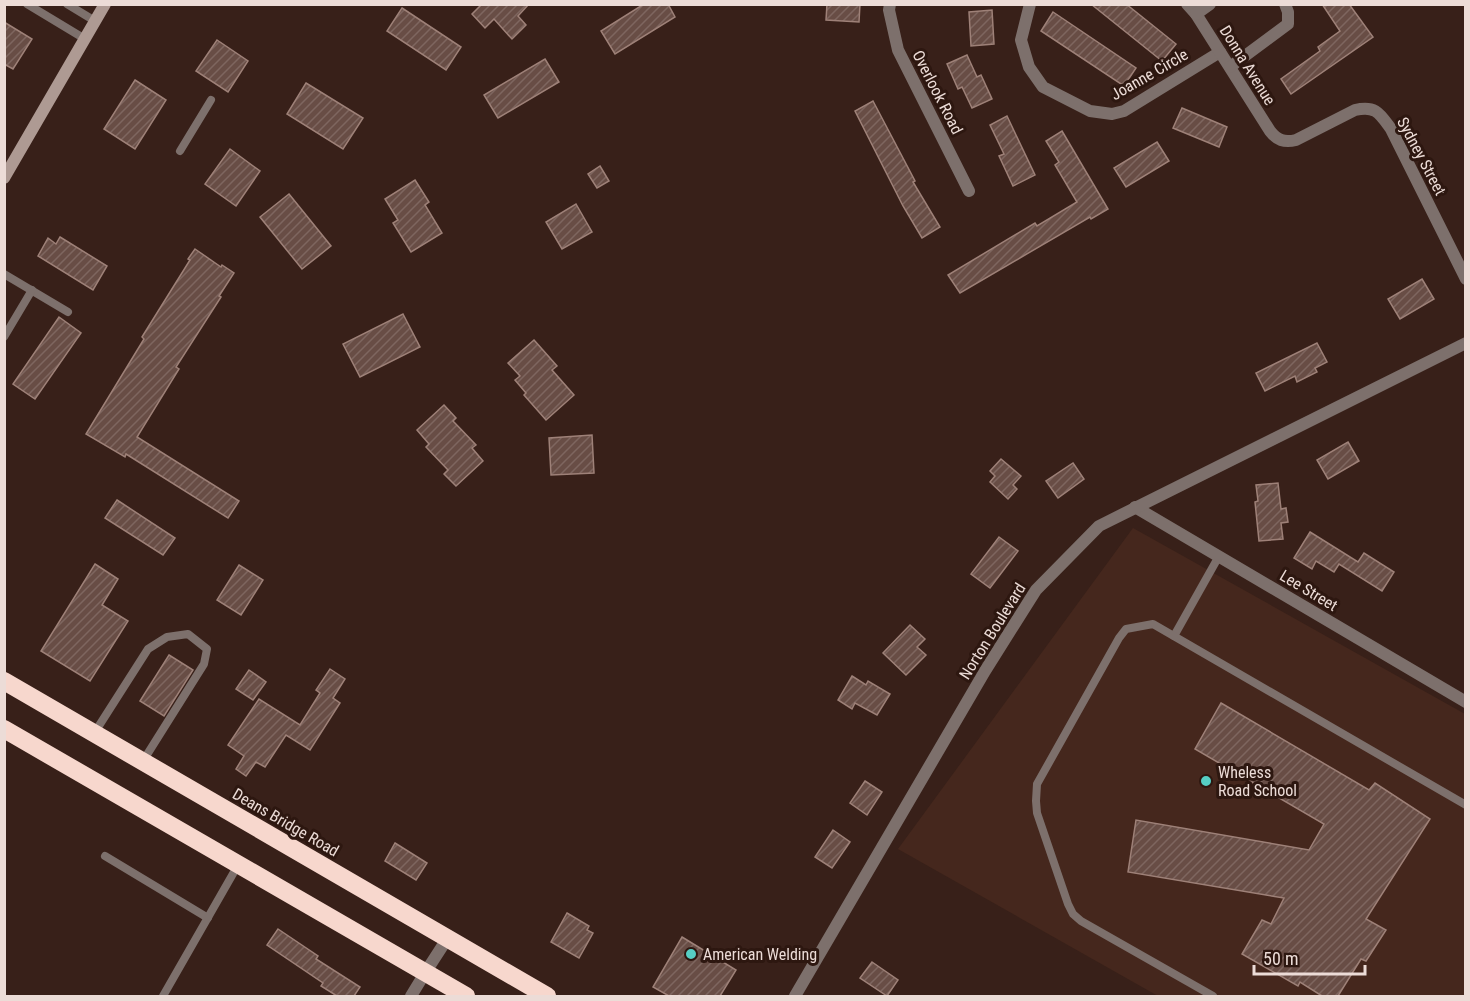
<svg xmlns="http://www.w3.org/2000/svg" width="1470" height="1001" font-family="'Roboto Condensed',sans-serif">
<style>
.built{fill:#45271d}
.building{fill:url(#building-hatch);stroke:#9e8178;stroke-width:1.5}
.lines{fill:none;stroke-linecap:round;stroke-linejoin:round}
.lane{stroke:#7d706c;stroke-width:8}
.street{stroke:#7d706c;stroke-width:12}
.secondary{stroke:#ae9a93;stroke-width:12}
.highway{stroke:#f7d7cd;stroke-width:18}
.poi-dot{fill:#56cec4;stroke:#2d1710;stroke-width:2}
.labels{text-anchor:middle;stroke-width:6;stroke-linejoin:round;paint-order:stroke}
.street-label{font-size:16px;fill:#ecdcd7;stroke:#2d1710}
.poi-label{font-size:16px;fill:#ecdcd7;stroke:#2d1710;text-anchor:start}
</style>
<defs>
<pattern id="building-hatch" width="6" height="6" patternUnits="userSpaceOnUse" patternTransform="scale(1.5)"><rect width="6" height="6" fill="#684d45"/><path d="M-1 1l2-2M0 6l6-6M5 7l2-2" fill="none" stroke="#7e665f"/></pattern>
</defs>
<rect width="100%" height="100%" fill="#382019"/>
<path class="built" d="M1133,528L1465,714V996H1158L898,849Z"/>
<g class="building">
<path d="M482,4H529L518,16L526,25L512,39L494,19L485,28L472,14Z"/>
<path d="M644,4H668L675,17L615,54L601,31Z"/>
<path d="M827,4H860L859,22L826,20Z"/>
<path d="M1091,4H1126L1176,44L1162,61Z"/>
<path d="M1322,4H1349L1373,37L1291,94L1281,79L1320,51L1318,47L1340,31Z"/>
<path d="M402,8L461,47L446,70L387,31Z"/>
<path d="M992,10L994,44L971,46L969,12Z"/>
<path d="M1053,12L1136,68L1124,86L1041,31Z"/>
<path d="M4,22L32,39L13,69L4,64Z"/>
<path d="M217,40L248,61L228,92L196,71Z"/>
<path d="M967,55L977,77L981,75L992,99L972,108L962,87L958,89L947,64Z"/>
<path d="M545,59L559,82L498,118L484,95Z"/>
<path d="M135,80L166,100L135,149L104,129Z"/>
<path d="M306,83L363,118L343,149L287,114Z"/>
<path d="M873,101L915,181L913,182L940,227L922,238L903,206L855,111Z"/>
<path d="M1182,108L1227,127L1219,147L1173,128Z"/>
<path d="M1007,116L1035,175L1013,186L999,156L1004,154L990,125Z"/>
<path d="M1062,131L1108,209L1091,219L1090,217L960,293L948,275L1035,223L1037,226L1077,202L1055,165L1059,162L1046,141Z"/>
<path d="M1157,142L1169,161L1126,187L1114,168Z"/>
<path d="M230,149L260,171L236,206L205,184Z"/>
<path d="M600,166L609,181L597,188L588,174Z"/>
<path d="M415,180L429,202L425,205L442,233L411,252L393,223L398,220L385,199Z"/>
<path d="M289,194L331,246L302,269L260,217Z"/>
<path d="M576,204L592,232L562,249L546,222Z"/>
<path d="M60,237L107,266L93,290L38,256L48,238L56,244Z"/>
<path d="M195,249L221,267L222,265L234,273L219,296L221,297L176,367L179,369L137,437L239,501L228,518L126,454L125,457L86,434L144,339L142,337L190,260L188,259Z"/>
<path d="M1422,279L1434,299L1400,319L1388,299Z"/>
<path d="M403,314L420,347L360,377L343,344Z"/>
<path d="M59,317L81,333L35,399L13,384Z"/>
<path d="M534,340L557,366L552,370L574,395L546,420L524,395L526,393L515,380L520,376L508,363Z"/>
<path d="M1317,343L1327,362L1315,368L1317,372L1297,382L1295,376L1265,391L1256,373Z"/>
<path d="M444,405L456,418L453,421L476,445L472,448L483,461L456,486L444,474L448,470L426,447L429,444L417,430Z"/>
<path d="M592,435L594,473L551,475L549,438Z"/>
<path d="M1348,442L1359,461L1328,479L1317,460Z"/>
<path d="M1001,459L1021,476L1013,485L1017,489L1008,499L990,482L995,476L990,471Z"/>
<path d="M1073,463L1084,479L1058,498L1046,481Z"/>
<path d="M1278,483L1281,509L1286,508L1288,522L1281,523L1283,539L1259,541L1255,502L1258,501L1256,485Z"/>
<path d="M117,500L175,538L163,555L105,518Z"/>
<path d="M1310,532L1358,562L1364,553L1394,572L1382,591L1339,564L1334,572L1316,561L1312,569L1294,558Z"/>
<path d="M999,537L1018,551L990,588L971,574Z"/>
<path d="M95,564L118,579L102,605L128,621L90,681L41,651Z"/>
<path d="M239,565L263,580L241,615L217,600Z"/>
<path d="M910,625L925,639L917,647L926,655L906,675L883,653Z"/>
<path d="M169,655L193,670L164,716L140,701Z"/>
<path d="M330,669L345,679L333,698L340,703L310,750L286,735L265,767L256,762L246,776L236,769L244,756L228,745L259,699L300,725L320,693L316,690Z"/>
<path d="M249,670L266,682L253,700L236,689Z"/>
<path d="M852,676L866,685L868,681L890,694L877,715L855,703L852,709L838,700Z"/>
<path d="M1221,703L1369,790L1375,783L1430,819L1366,919L1386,930L1366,961L1361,959L1338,996H1322L1300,982L1298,986L1242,954L1262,920L1271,924L1284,898L1128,872L1136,820L1309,850L1324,824L1195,749Z"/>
<path d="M865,781L882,792L867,815L850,803Z"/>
<path d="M833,830L850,842L832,868L815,857Z"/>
<path d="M395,843L427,863L416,880L385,861Z"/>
<path d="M567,913L589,926L587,930L593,933L579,958L551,942Z"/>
<path d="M278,929L318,956L316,959L360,987L354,996H337L321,986L323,983L267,945Z"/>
<path d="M682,937L736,970L720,996H669L653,987Z"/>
<path d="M872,962L898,980L887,996L860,978Z"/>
</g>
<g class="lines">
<g class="lane">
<path d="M27,4L85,39"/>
<path d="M67,4L95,21"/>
<path d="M180,151L211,100"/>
<path d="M4,274L68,312"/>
<path d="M4,337L32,290"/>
<path d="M1174,636L1219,556"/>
<path d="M95,732L148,649L167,637L188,634L207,649L204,664L143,761"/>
<path d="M105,856L208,918"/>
<path d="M163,996L238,865"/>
<path d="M1213,996L1081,921L1073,914L1068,904L1037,813L1036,801L1037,784L1119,638L1126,629L1153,624L1466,805"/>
</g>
<g class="street">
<path d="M890,4L889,10L898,50L969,191"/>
<path d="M1030,4L1021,40L1029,67L1043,87L1090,111L1112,114L1124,111L1220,52"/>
<path d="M1187,4L1196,14L1270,131C1277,140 1284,143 1296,140L1355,110C1376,105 1380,114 1391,129L1466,279"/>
<path d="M1196,14L1210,4"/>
<path d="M1230,67L1288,24V12L1285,4"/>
<path d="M1135,507L1466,702"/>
<path d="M411,996L425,973L447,939"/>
<path d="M795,996L985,671L1036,590L1099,526L1466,343"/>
</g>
<path class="secondary" d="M4,178L105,4"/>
<g class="highway">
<path d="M4,681L547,996"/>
<path d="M4,729L466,996"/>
</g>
</g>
<g class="poi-dot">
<circle cx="1206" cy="781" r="6"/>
<circle cx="691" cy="954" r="6"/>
</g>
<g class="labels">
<g class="street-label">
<text transform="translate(1248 65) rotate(58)" y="6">Donna Avenue</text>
<text transform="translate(1149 74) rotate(-30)" y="6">Joanne Circle</text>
<text transform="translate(938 92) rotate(63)" y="6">Overlook Road</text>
<text transform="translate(1422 156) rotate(62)" y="6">Sydney Street</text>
<text transform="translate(1309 590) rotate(31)" y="6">Lee Street</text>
<text transform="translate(992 631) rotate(-58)" y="6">Norton Boulevard</text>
<text transform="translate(286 822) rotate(30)" y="6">Deans Bridge Road</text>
</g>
<g class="poi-label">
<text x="1218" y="778">Wheless<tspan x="1218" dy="18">Road School</tspan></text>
<text x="703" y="960">American Welding</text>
</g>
</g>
<rect width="1470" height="1001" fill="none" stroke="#ecdcd7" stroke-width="12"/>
<path d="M1254 965v9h111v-9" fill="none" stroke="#ecdcd7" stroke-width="3"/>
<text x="1263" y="965" font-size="18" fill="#ecdcd7" stroke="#2d1710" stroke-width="4.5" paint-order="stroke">50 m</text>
</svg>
